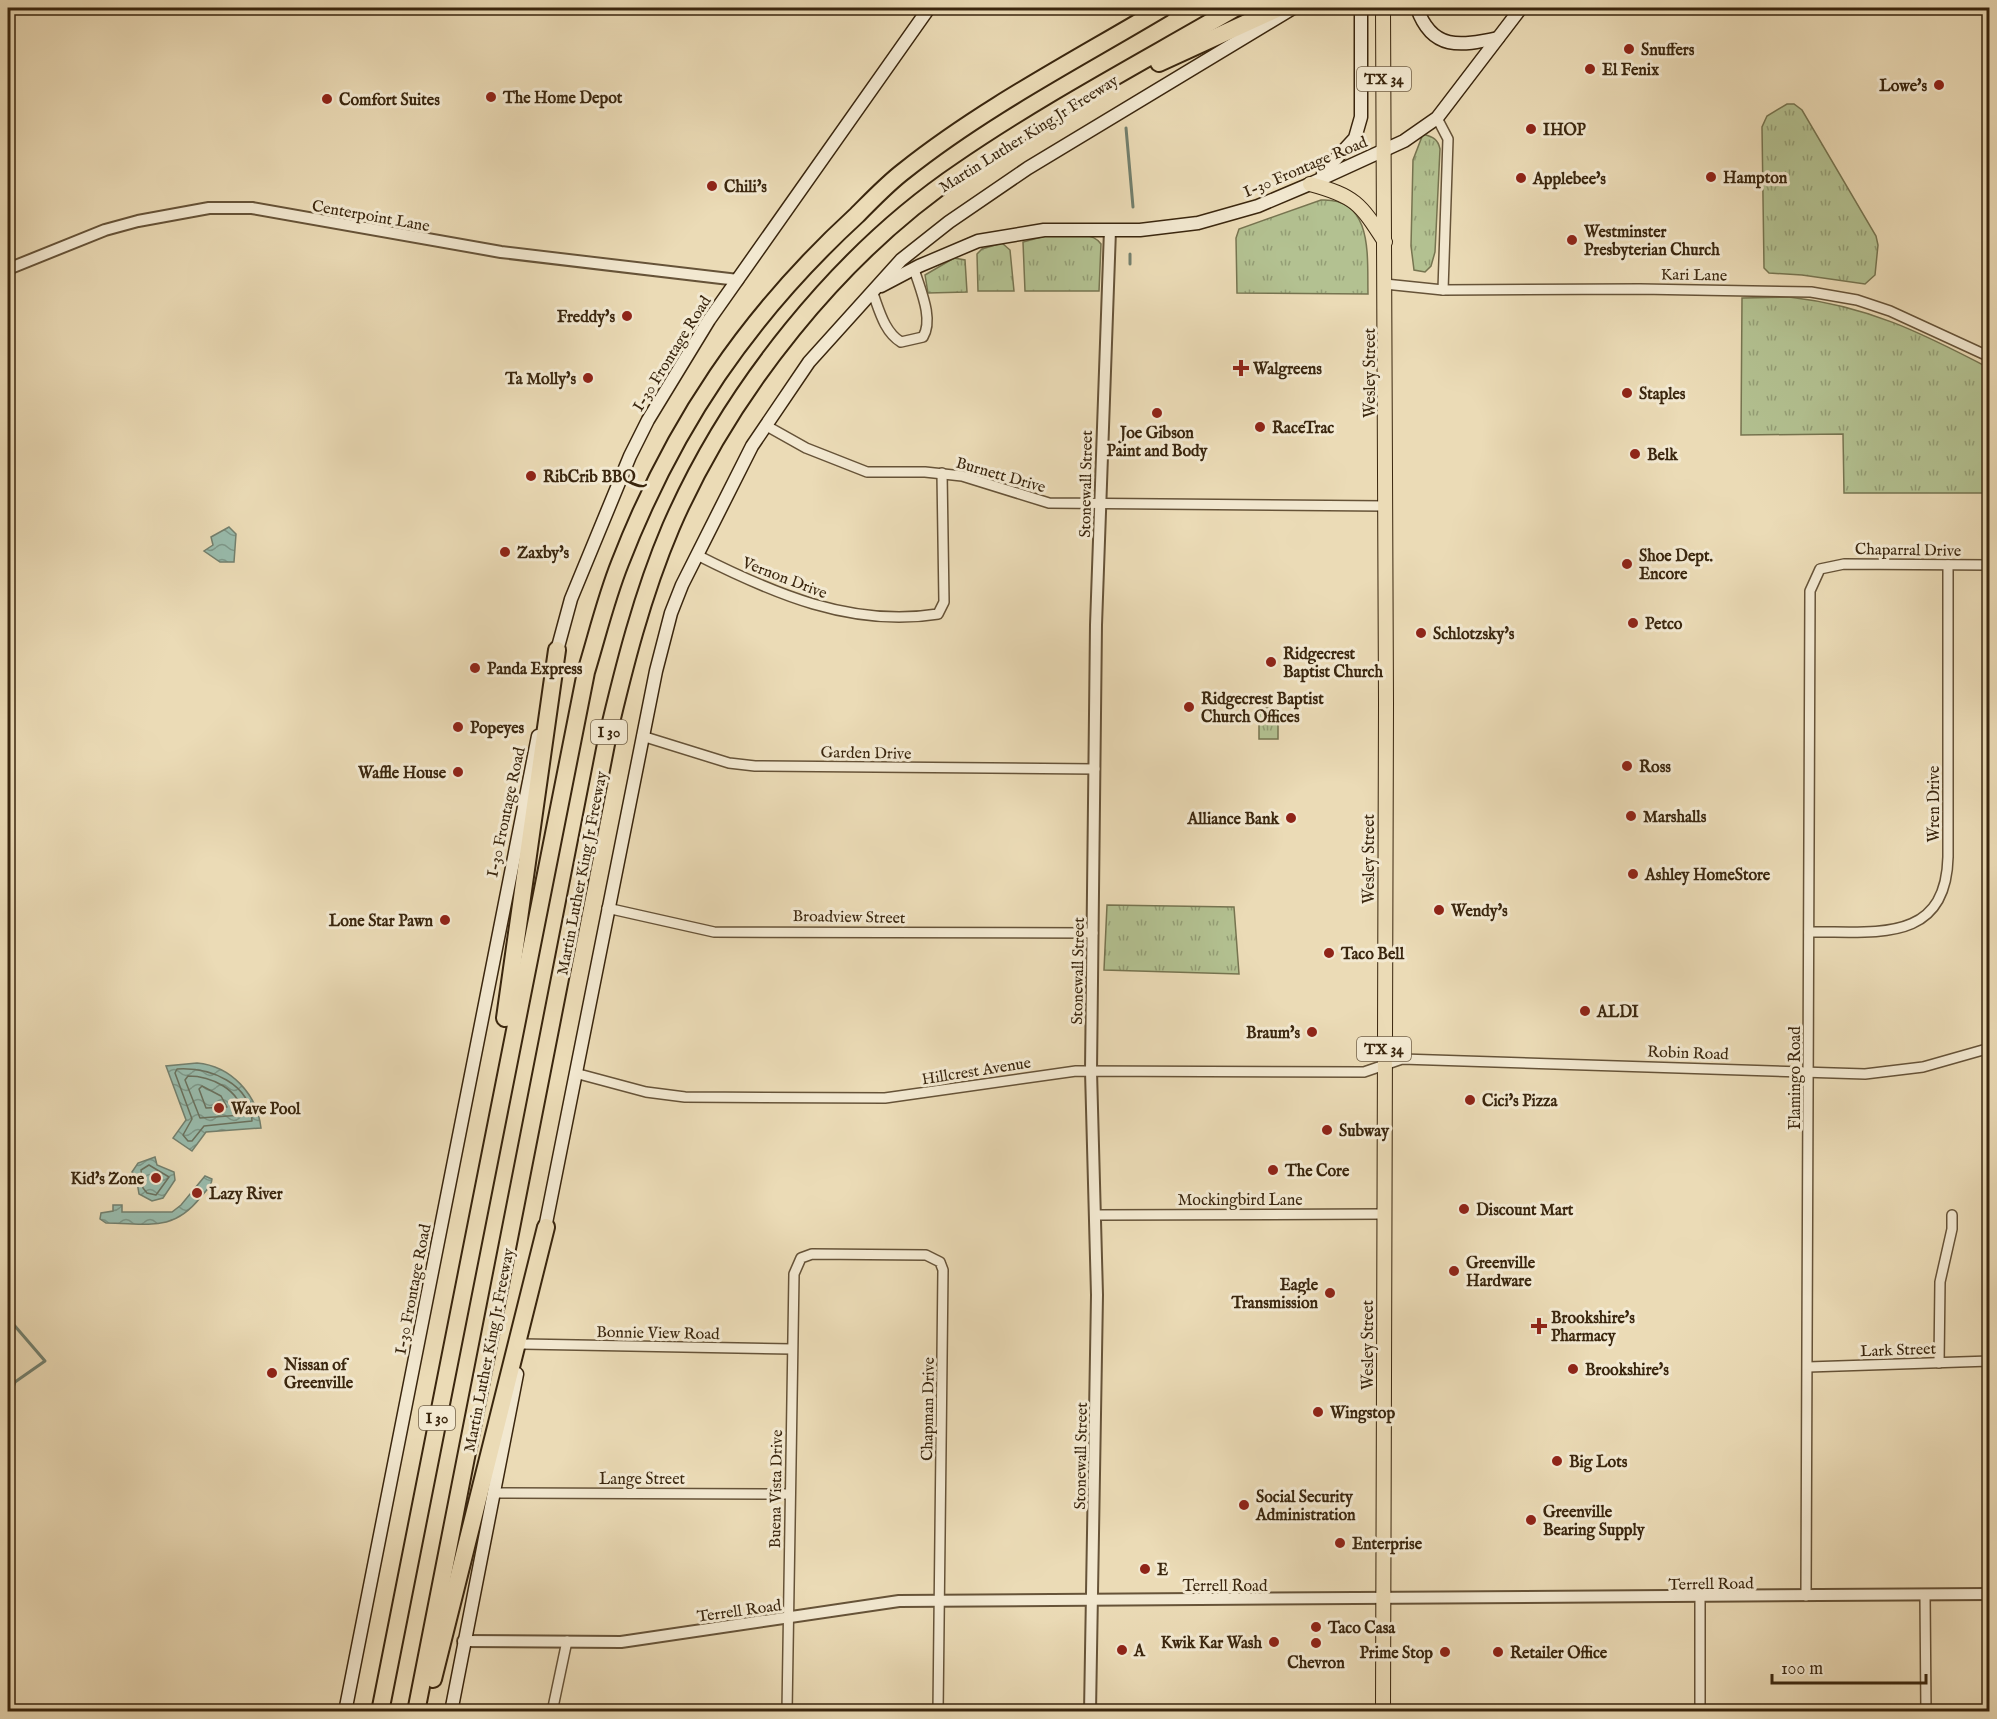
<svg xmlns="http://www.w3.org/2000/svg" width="1997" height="1719" font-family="'IM FELL English',serif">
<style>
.grass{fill:url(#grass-tufts);stroke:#767450;stroke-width:1.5}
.water{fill:url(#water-waves);stroke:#727f6d;stroke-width:1.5}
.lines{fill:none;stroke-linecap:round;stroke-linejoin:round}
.shore{stroke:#69705d;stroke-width:1.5}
.stream{stroke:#727f6d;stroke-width:3}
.minor-casing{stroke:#665338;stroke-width:12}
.tertiary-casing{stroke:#665338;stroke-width:14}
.secondary-casing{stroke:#3a260e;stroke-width:15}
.primary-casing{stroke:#3a260e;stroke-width:16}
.motorway-casing{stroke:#3a260e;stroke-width:20}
.minor{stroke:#f2e8d0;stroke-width:9}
.tertiary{stroke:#f2e8d0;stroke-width:10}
.secondary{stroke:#f2e8d0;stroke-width:12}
.primary{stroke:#ebdbb6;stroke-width:14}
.motorway{stroke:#ebdbb6;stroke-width:16}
.poi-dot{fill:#8f2418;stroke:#f2e8d0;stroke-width:2}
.labels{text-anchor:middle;stroke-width:6;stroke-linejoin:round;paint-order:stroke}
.shield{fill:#f2e8d0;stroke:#716048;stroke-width:1.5}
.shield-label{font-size:15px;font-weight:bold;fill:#3a260e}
.poi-label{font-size:16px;font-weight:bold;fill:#3a260e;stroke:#f2e8d0;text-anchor:start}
.street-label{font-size:16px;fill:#3a260e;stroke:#f2e8d0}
</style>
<defs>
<pattern id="grass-tufts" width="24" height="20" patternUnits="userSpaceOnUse" patternTransform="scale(1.5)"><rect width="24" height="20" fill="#b3c191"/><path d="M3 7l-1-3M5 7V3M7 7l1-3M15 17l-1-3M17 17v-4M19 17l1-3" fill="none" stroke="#939d75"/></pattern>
<pattern id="water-waves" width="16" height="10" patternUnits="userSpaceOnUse" patternTransform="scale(1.5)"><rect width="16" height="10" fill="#98bbac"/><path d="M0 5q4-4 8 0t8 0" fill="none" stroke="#7d988a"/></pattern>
</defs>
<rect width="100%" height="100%" fill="#ebdbb6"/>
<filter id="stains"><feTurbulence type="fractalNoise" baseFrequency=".00333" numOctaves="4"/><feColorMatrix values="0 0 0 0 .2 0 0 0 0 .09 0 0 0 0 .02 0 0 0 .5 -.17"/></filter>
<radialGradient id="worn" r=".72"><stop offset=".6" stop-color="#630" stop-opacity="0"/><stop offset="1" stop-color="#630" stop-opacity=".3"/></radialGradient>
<g class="grass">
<path d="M1787,104H1794L1802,110L1876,236L1878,245L1875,275L1865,284L1802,275L1769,273L1764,268L1762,127L1767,116Z"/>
<path d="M1423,134C1433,137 1438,139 1440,149L1435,252L1431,266L1425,272L1414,270L1411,246L1413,160Z"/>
<path d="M1321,200C1374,197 1367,258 1368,294L1237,293L1236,238L1239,229Z"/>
<path d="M1049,235C1064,235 1092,230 1101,244L1099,291H1025L1023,242Z"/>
<path d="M1002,243L1010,250L1014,291H978L977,254L982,249Z"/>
<path d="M954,258L965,260L967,292L928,293L925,275Z"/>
<path d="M1789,297C1868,306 1920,332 1989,368V493H1844L1843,434L1741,435L1742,298Z"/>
<rect x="1259" y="708" width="19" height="31"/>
<path d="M1107,905L1234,907L1239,974L1104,970Z"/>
</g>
<g class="water">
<path d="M229,527L236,534L234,562H220L204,551L213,545L211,537Z"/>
<path d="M197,1063C231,1066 257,1094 261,1128L206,1132L192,1151L173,1138L186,1120L166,1066Z"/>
<path d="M155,1157L157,1165L174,1172L175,1180L163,1198L152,1201L139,1194L136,1176L132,1172L138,1163Z"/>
<path d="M205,1176L212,1179C212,1186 205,1192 200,1198C172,1233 147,1223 106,1223L100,1219L101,1213L113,1211V1205H122V1212H172L181,1205Z"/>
</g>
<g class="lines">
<g class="shore">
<path d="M177,1069C210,1067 251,1083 252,1121L204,1126L192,1141H188L183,1135L192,1119L175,1073Z"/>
<path d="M188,1076C210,1076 241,1089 242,1115L200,1118L185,1080Z"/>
<path d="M202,1086L221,1096L227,1107L206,1108L199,1089Z"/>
<path d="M149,1165L169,1177L156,1195L147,1193L143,1188L141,1170Z"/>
</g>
<g class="stream">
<path d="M1125,9V8"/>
<path d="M1126,128L1133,207"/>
<path d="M1130,264V254"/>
<path d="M8,1318L45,1361L15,1382L8,1402"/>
</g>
<g class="minor-casing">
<g id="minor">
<path d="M1437,118L1448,139L1443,290"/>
<path d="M1385,284L1443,290L1640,289L1811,292L1857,300L1890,311L1990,357"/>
<path d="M872,291C879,309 884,332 901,342L923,337C934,319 920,289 914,269"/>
<path d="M765,425L806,448L867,472H925L962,476L1049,503L1385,506"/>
<path d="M697,555C772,593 852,628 938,614L944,602L942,473"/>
<path d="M642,736L729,763L755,766L1095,769"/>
<path d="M607,908L714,932L1093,933"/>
<path d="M1809,932C1874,931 1946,945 1948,857V565"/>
<path d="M575,1073L646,1092L685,1097L885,1098L1076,1071L1364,1072L1402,1059L1865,1074L1923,1067L1990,1048"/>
<path d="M1096,1215L1384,1214"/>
<path d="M523,1344L792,1349"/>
<path d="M1939,1363L1940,1282L1952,1229V1215"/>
<path d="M1808,1367L1990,1361"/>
<path d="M494,1493L790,1494"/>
<path d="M1925,1595L1926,1712"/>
<path d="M1806,1596L1810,591L1820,569L1844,564L1990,565"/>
<path d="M552,1712L567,1641"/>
<path d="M787,1712L794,1274L801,1258L812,1254L926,1255L940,1262L943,1270L938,1712"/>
<path d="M1700,1712V1598"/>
</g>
</g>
<g class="tertiary-casing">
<g id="tertiary">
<path d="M8,269L105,230L138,221L209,208H252L501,252L738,280"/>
<path d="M463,1641L621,1642L899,1601L1990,1594"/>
<path d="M1090,1712L1097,1295L1091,1071L1096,625L1110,230"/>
</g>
</g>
<g class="secondary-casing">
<g id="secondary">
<path d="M1417,8C1432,51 1460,46 1498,38"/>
<path d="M1323,173L1355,138L1361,117V8"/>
<path d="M881,286L919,266L978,241L1044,230H1140L1198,223L1258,206L1310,184L1404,141L1437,118L1521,8"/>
<path d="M555,658L571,599L630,456L648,420L709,320L929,8"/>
<path d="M544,1233L656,671L671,613L682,585L752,446L809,362L901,260L949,222L1028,168L1293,8"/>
<path d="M345,1712L538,736"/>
<path d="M451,1712L517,1374"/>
</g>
</g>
<g class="primary-casing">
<g id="primary">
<path d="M1310,184C1355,196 1360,203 1385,242"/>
<path d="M1383,1712L1386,702L1383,8"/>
</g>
</g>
<g class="motorway-casing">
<g id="motorway">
<path d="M1159,63L1279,8"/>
<path d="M505,1018L557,650"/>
<path d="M433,1679L546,1227"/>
<path d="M380,1712L586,672C597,636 606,598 620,563C673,426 748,315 857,215C872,200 887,184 904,171C983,108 1076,60 1163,8"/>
<path d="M416,1712L607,739C624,667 642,595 671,527C730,391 839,254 962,171C1049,111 1144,61 1235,8"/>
</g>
</g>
<use href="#minor" class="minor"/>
<use href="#tertiary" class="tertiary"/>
<use href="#secondary" class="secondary"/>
<use href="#primary" class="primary"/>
<use href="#motorway" class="motorway"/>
</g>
<g class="poi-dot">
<circle cx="1629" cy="49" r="6"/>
<circle cx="1590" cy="69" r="6"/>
<circle cx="1939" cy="85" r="6"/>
<circle cx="491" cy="97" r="6"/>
<circle cx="327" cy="99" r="6"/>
<circle cx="1531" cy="129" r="6"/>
<circle cx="1711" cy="177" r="6"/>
<circle cx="1521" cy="178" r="6"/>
<circle cx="712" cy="186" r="6"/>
<circle cx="1572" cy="240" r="6"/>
<circle cx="627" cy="316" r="6"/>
<path d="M1238 359h6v6h6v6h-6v6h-6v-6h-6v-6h6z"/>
<circle cx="588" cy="378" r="6"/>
<circle cx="1627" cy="393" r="6"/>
<circle cx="1157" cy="413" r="6"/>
<circle cx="1260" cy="427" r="6"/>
<circle cx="1635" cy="454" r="6"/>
<circle cx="531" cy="476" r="6"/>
<circle cx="505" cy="552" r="6"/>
<circle cx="1627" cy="564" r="6"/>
<circle cx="1633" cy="623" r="6"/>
<circle cx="1421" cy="633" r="6"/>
<circle cx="1271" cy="662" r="6"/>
<circle cx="475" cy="668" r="6"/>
<circle cx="1189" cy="707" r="6"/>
<circle cx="458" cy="727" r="6"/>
<circle cx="1627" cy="766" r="6"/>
<circle cx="458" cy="772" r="6"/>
<circle cx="1631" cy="816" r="6"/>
<circle cx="1291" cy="818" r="6"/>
<circle cx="1633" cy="874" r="6"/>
<circle cx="1439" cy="910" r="6"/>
<circle cx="445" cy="920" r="6"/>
<circle cx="1329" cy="953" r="6"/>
<circle cx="1585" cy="1011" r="6"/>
<circle cx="1312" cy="1032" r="6"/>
<circle cx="1470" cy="1100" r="6"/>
<circle cx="219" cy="1108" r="6"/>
<circle cx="1327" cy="1130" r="6"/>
<circle cx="1273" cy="1170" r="6"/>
<circle cx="156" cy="1178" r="6"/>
<circle cx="197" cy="1193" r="6"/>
<circle cx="1464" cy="1209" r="6"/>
<circle cx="1454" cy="1271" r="6"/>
<circle cx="1330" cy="1293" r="6"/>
<path d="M1536 1317h6v6h6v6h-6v6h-6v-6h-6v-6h6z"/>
<circle cx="1573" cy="1369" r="6"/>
<circle cx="272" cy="1373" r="6"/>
<circle cx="1318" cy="1412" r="6"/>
<circle cx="1557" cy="1461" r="6"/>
<circle cx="1244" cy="1505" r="6"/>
<circle cx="1531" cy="1520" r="6"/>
<circle cx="1340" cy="1543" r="6"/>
<circle cx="1145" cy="1569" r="6"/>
<circle cx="1316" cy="1627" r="6"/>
<circle cx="1274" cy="1642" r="6"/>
<circle cx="1316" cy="1643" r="6"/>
<circle cx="1122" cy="1650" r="6"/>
<circle cx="1445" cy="1652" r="6"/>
<circle cx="1498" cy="1652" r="6"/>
</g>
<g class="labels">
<g class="shield">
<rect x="1357" y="67" width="54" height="24" rx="4.5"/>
<rect x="591" y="720" width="36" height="24" rx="4.5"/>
<rect x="1357" y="1037" width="54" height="24" rx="4.5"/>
<rect x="419" y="1406" width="36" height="24" rx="4.5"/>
</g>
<g class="shield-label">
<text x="1384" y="84">TX 34</text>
<text x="609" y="737">I 30</text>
<text x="1384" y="1054">TX 34</text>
<text x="437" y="1423">I 30</text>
</g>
<g class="poi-label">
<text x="1641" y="55">Snuffers</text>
<text x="1602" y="75">El Fenix</text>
<text x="1927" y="91" text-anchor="end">Lowe's</text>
<text x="503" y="103">The Home Depot</text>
<text x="339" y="105">Comfort Suites</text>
<text x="1543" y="135">IHOP</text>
<text x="1723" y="183">Hampton</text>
<text x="1533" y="184">Applebee's</text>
<text x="724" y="192">Chili's</text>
<text x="1584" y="237">Westminster<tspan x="1584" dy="18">Presbyterian Church</tspan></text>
<text x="615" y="322" text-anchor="end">Freddy's</text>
<text x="1253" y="374">Walgreens</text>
<text x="576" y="384" text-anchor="end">Ta Molly's</text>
<text x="1639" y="399">Staples</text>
<text x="1272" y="433">RaceTrac</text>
<text x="1157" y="438" text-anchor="middle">Joe Gibson<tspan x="1157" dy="18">Paint and Body</tspan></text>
<text x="1647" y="460">Belk</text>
<text x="543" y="482">RibCrib BBQ</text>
<text x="517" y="558">Zaxby's</text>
<text x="1639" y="561">Shoe Dept.<tspan x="1639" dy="18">Encore</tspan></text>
<text x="1645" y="629">Petco</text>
<text x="1433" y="639">Schlotzsky's</text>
<text x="1283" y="659">Ridgecrest<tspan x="1283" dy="18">Baptist Church</tspan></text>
<text x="487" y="674">Panda Express</text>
<text x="1201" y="704">Ridgecrest Baptist<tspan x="1201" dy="18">Church Offices</tspan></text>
<text x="470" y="733">Popeyes</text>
<text x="1639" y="772">Ross</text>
<text x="446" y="778" text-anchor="end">Waffle House</text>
<text x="1643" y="822">Marshalls</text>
<text x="1279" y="824" text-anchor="end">Alliance Bank</text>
<text x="1645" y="880">Ashley HomeStore</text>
<text x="1451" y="916">Wendy's</text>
<text x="433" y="926" text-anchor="end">Lone Star Pawn</text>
<text x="1341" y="959">Taco Bell</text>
<text x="1597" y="1017">ALDI</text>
<text x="1300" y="1038" text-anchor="end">Braum's</text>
<text x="1482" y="1106">Cici's Pizza</text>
<text x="231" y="1114">Wave Pool</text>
<text x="1339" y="1136">Subway</text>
<text x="1285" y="1176">The Core</text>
<text x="144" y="1184" text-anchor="end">Kid's Zone</text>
<text x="209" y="1199">Lazy River</text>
<text x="1476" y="1215">Discount Mart</text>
<text x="1466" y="1268">Greenville<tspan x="1466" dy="18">Hardware</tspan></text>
<text x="1318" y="1290" text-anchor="end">Eagle<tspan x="1318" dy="18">Transmission</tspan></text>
<text x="1551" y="1323">Brookshire's<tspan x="1551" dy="18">Pharmacy</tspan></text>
<text x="284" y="1370">Nissan of<tspan x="284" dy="18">Greenville</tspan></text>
<text x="1585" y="1375">Brookshire's</text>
<text x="1330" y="1418">Wingstop</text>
<text x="1569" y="1467">Big Lots</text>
<text x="1256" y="1502">Social Security<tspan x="1256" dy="18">Administration</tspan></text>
<text x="1543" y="1517">Greenville<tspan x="1543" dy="18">Bearing Supply</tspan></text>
<text x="1352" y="1549">Enterprise</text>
<text x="1157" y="1575">E</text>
<text x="1328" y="1633">Taco Casa</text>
<text x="1262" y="1648" text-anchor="end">Kwik Kar Wash</text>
<text x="1134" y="1656">A</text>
<text x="1433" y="1658" text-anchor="end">Prime Stop</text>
<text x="1510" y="1658">Retailer Office</text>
<text x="1316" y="1668" text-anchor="middle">Chevron</text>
</g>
<g class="street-label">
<text transform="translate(1028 133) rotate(-32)" y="6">Martin Luther King Jr Freeway</text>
<text transform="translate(1305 166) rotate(-23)" y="6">I-30 Frontage Road</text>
<text transform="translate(371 215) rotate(10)" y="6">Centerpoint Lane</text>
<text transform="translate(1694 274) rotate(1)" y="6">Kari Lane</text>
<text transform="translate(671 353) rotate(-58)" y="6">I-30 Frontage Road</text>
<text transform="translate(1369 373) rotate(-90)" y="6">Wesley Street</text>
<text transform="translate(1001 474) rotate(16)" y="6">Burnett Drive</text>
<text transform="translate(1085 484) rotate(-89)" y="6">Stonewall Street</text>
<text transform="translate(1908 549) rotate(1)" y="6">Chaparral Drive</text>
<text transform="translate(785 577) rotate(21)" y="6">Vernon Drive</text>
<text transform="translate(866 752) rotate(1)" y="6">Garden Drive</text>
<text transform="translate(1933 804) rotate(-90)" y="6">Wren Drive</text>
<text transform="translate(505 812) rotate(-78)" y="6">I-30 Frontage Road</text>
<text transform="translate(1368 859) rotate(-90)" y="6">Wesley Street</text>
<text transform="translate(581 873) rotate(-79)" y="6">Martin Luther King Jr Freeway</text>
<text transform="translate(849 916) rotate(1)" y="6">Broadview Street</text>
<text transform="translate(1077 971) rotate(-89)" y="6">Stonewall Street</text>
<text transform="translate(1688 1052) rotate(2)" y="6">Robin Road</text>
<text transform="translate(976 1070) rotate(-9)" y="6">Hillcrest Avenue</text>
<text transform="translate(1794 1078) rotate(-90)" y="6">Flamingo Road</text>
<text x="1240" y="1205">Mockingbird Lane</text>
<text transform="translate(412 1289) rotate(-79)" y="6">I-30 Frontage Road</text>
<text transform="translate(658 1332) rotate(1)" y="6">Bonnie View Road</text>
<text transform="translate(1367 1345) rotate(-90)" y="6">Wesley Street</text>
<text transform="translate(1898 1349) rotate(-2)" y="6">Lark Street</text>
<text transform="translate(488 1350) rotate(-79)" y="6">Martin Luther King Jr Freeway</text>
<text transform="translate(927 1409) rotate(-89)" y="6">Chapman Drive</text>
<text transform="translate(1080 1456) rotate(-89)" y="6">Stonewall Street</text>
<text x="642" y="1484">Lange Street</text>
<text transform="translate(775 1489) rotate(-89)" y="6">Buena Vista Drive</text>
<text transform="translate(1711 1583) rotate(-1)" y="6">Terrell Road</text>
<text x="1225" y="1591">Terrell Road</text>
<text transform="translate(739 1610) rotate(-8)" y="6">Terrell Road</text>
</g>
</g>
<rect width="1997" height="1719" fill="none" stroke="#ebdbb6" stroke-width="30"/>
<rect x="9" y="9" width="1979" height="1701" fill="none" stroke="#3a260e" stroke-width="3"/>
<rect x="15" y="15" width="1967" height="1689" fill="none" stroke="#3a260e" stroke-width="1.5"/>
<path d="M1772 1674v9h154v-9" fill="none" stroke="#3a260e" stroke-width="3"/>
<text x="1781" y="1674" font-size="18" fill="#3a260e" stroke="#f2e8d0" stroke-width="4.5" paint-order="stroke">100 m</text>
<rect width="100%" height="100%" filter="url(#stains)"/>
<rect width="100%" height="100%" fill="url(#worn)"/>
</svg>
